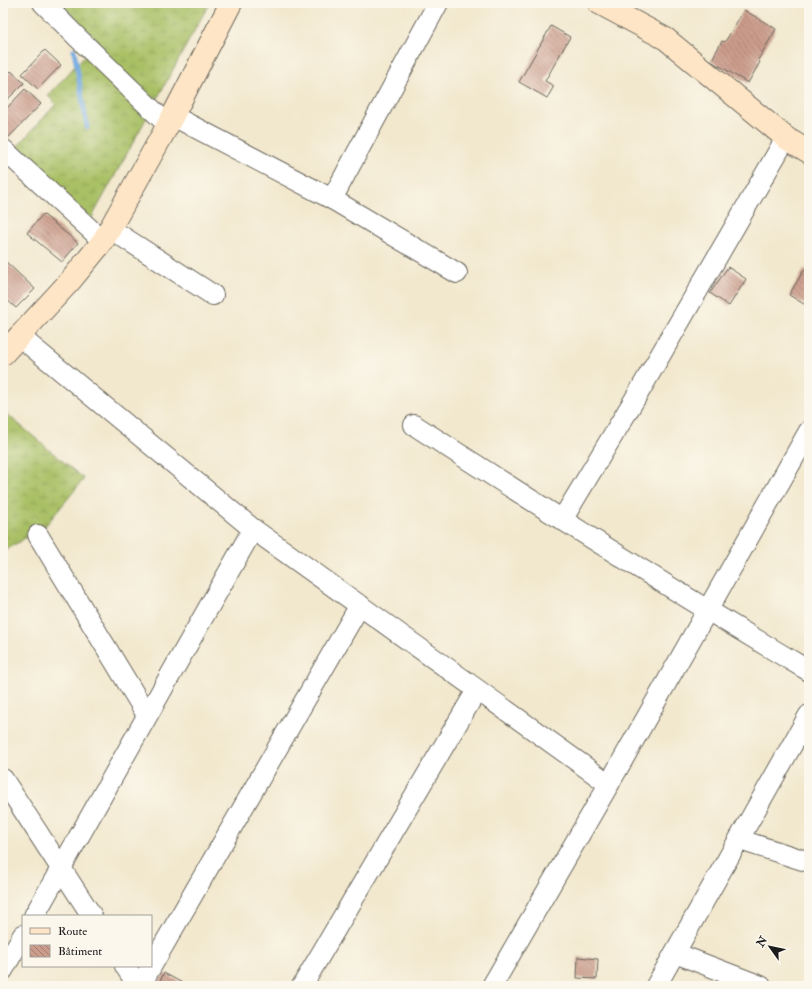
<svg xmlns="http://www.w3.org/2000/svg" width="812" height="989" font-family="'IM FELL Double Pica',serif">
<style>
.wetland{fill:url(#wetland-marsh);stroke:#626e40}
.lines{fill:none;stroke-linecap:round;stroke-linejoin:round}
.stream{stroke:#73aae1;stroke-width:5}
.building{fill:url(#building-back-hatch)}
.street-casing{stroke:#67635a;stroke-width:22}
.secondary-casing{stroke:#67635a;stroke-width:24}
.street{stroke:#fff;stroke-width:20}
.secondary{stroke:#fee5c5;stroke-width:22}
</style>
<defs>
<pattern id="wetland-marsh" width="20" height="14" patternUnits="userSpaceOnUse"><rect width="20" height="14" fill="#a9c065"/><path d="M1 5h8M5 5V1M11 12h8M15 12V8" fill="none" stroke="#91a457"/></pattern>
<pattern id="building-back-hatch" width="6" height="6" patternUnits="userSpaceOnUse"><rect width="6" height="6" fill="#cb9c8b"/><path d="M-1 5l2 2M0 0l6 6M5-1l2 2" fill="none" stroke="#a47e71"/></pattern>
</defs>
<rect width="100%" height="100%" fill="#fbf7ec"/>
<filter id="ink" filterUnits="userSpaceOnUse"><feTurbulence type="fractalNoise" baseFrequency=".025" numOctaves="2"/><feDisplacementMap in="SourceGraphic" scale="8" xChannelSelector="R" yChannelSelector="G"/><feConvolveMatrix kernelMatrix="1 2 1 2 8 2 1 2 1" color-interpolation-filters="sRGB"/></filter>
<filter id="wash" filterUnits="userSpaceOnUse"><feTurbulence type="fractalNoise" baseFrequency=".012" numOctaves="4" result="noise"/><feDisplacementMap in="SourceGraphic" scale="16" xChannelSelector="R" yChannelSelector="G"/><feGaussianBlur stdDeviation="0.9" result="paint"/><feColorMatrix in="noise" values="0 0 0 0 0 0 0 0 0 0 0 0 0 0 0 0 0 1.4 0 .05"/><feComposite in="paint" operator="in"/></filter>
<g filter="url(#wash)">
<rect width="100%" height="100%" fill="#f2e8ce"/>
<g class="wetland">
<path d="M60,3L209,4L91,219L17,147L56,104L48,96L98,41Z"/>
<path d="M3,411L84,479L46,525L3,552Z"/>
</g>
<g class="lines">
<path class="stream" d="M74,50L87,127"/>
</g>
<g id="blocks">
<g class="building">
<path d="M744,10L776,29L758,60L760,62L748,83L711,61L722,41L725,42Z"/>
<path d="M551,26L570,37L545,81L554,86L547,98L519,82Z"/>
<path d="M45,50L61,65L38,89L22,74Z"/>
<path d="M11,71L24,83L3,104V79Z"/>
<path d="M25,89L41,104L8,138L3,133V112Z"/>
<path d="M43,214L78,243L62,262L27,233Z"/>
<path d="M3,259L35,289L16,308L3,296Z"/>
<path d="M728,267L746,279L729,306L710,293Z"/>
<path d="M804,270L809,272V307L789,295Z"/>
<path d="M578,957L598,959L597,979L577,978Z"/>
<path d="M164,973L188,986H157Z"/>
</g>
</g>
</g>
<g filter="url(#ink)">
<use href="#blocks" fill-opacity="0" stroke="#67635a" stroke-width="1"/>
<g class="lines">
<g class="street-casing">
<g id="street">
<path d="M43,3L77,37L168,125"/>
<path d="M173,116L332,199L457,273"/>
<path d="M3,149L103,241"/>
<path d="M332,199L438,3"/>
<path d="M109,228L213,295"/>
<path d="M19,336L253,529L609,784"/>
<path d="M414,425C544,509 675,592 809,671"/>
<path d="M562,520L639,392L786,138"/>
<path d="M38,535L147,715"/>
<path d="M3,779L92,916"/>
<path d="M740,840L809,862"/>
<path d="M34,916L253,529"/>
<path d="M675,953L761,986"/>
<path d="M125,966L138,986"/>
<path d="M3,970L23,935"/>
<path d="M140,986L360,605"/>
<path d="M302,986L477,690"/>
<path d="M492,986L609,784L809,431"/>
<path d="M656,986L809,715"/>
</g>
</g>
<g class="secondary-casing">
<g id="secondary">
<path d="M599,3L666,39L786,138L809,152"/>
<path d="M3,354L71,280L103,241L168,125L231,3"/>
</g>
</g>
<use href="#street" class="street"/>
<use href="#secondary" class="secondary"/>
</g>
</g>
<rect width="812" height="989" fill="none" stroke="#fbf7ec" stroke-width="16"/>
<rect x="22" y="915" width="130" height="52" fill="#fbf7ec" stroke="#a29f99"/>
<rect x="30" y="928" width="20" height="6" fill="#fee5c5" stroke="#a29f99"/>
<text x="58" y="935" font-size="12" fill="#1c1c1c">Route</text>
<rect x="30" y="945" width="20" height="12" fill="url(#building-back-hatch)" stroke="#a29f99"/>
<text x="58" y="955" font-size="12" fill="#1c1c1c">Bâtiment</text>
<g transform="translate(770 947) rotate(303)" stroke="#fbf7ec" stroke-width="3" paint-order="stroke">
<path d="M0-3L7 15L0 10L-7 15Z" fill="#1c1c1c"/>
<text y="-6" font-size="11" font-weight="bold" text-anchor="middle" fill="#1c1c1c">N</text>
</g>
</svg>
